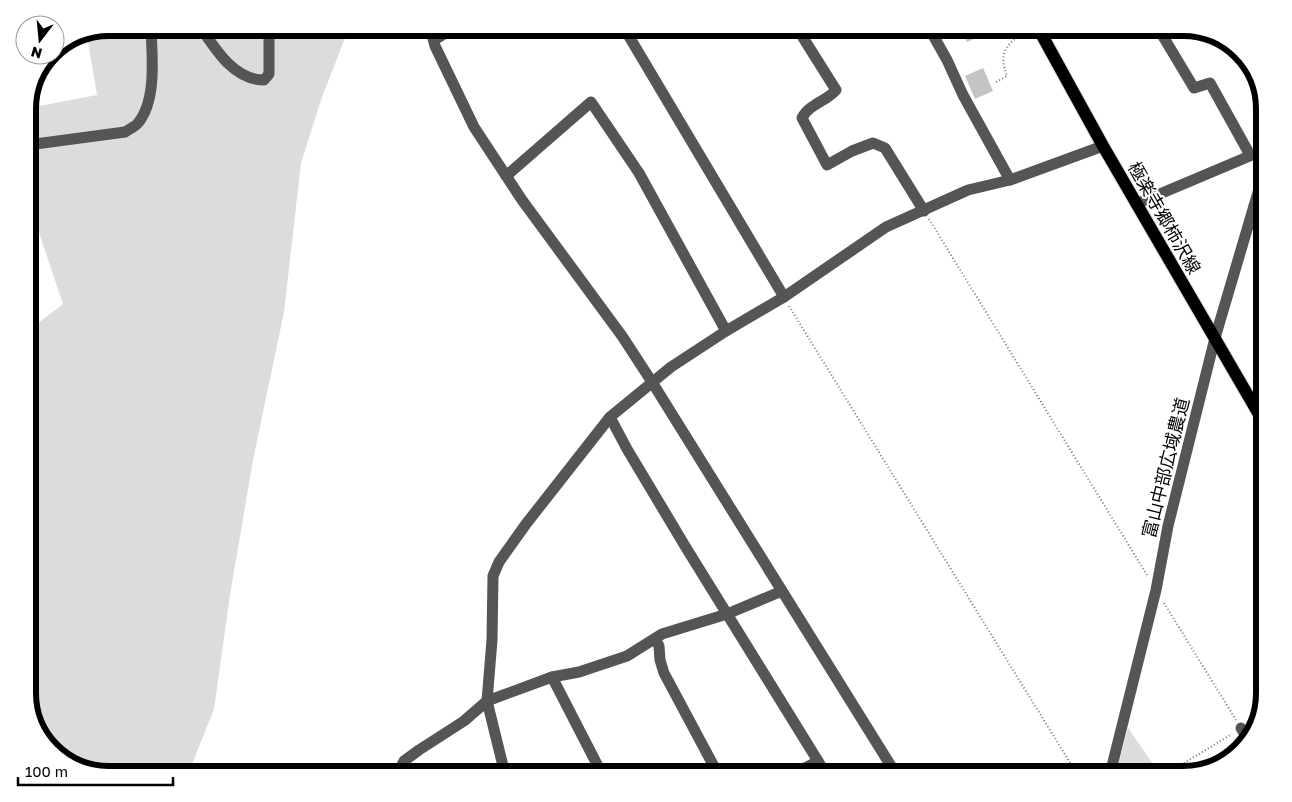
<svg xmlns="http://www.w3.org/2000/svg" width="1292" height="802" font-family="'Golos Text','Noto Sans JP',sans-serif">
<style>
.green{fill:#dcdcdc}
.building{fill:#c4c4c4}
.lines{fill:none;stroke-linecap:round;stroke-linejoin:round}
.major-casing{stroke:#dbdbdb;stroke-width:14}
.path{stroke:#777;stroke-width:2;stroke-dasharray:1 2.5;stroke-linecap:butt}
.minor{stroke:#555;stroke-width:11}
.major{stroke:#000;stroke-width:12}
.labels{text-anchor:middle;stroke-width:4;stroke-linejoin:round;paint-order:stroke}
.street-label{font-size:18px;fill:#000;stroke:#fff}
.rim{fill:none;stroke:#000;stroke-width:6}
</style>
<rect width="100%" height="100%" fill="#fff"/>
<g class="green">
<path d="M109,28H349L322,97L301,163L284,312L253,460L230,595L214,709L188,774H109L68,763L39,734L28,698V331L63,304L28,200V108L97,95L87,36Z"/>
<path d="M1128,728L1160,774H1116Z"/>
</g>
<g class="building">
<path d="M960,28H970L976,38L967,42Z"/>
<path d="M983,68L993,91L975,99L965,76Z"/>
</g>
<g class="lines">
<g class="major-casing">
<path id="major" d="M1038,28L1103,146L1264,423"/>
</g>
<g class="path">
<path d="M996,82L1007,76C998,53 1006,41 1029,32"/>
<path d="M929,219L1147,575"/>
<path d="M789,306L1077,774"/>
<path d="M1164,603L1236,720"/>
<path d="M1251,723L1258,719"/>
<path d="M1166,774L1232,734"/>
</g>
<g class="minor">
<path d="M201,28C216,50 234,80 264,80L269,74V28"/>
<path d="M430,28L435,46L474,127L522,200L622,336L652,382L896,774"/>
<path d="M624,28L784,297"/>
<path d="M797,28L836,90C827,101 809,104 802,118L827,165L852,151L873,143L885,148L924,211"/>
<path d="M929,28L947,60L963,95L1010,180"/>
<path d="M1158,28L1194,88L1210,83L1250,155"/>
<path d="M434,40L454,28"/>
<path d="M28,145L125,132C129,129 135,127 138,123C157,100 152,56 151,28"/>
<path d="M506,176L591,102L639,173L726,331"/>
<path d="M1136,204L1264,150"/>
<path d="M1254,206L1264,223"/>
<path d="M610,417L627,449L685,546L826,774"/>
<path d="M655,639L659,646L660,660L664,673L718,774"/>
<path d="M552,677L602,774"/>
<path d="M1241,728L1248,740"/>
<path d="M397,774L404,761L419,750L464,721L487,701L552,677L579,672L627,656L662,634L727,614L782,591"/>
<path d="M505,774L487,701L492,640L493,576L499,562L526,524L610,417L671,367L726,331L784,297L886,227L968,190L1010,180L1103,146"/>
<path d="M794,774L818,761"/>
<path d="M1110,774L1156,590L1168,526L1215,338L1264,172"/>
</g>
<use href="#major" class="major"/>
</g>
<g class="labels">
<g class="street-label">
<text transform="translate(1164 218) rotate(60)" y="6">極楽寺郷柿沢線</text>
<text transform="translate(1166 468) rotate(-76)" y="6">富山中部広域農道</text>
</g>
</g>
<path d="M0 0H1292V802H0ZM109 36H1183A73 73 0 0 1 1256 109V693A73 73 0 0 1 1183 766H109A73 73 0 0 1 36 693V109A73 73 0 0 1 109 36Z" fill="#fff" fill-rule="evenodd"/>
<path class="rim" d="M109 36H1183A73 73 0 0 1 1256 109V693A73 73 0 0 1 1183 766H109A73 73 0 0 1 36 693V109A73 73 0 0 1 109 36Z"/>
<g transform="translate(40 40) rotate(196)"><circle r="24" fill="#ffffff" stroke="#999999"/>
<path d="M0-4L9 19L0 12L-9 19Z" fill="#000000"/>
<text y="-8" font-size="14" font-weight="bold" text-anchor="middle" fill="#000000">N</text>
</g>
<path d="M18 777v8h155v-8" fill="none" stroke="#000000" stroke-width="2.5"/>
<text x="25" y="777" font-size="15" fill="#000000" stroke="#ffffff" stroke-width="4" paint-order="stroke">100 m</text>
</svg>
